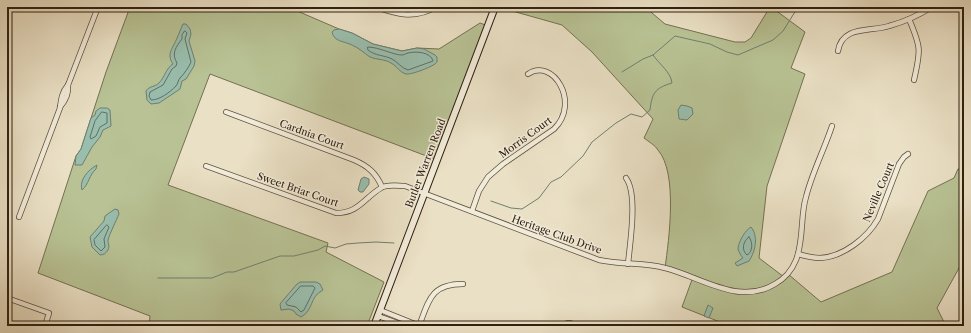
<svg xmlns="http://www.w3.org/2000/svg" width="971" height="333" font-family="'Libre Caslon Text',serif">
<style>
.green{fill:#b8c294;stroke:#747152}
.water{fill:#99beae;stroke:#6f7f6f}
.lines{fill:none;stroke-linecap:round;stroke-linejoin:round}
.shore{stroke:#646f60;stroke-width:1}
.stream{stroke:#6f7f6f;stroke-width:1}
.minor-casing{stroke:#5e503e;stroke-width:6}
.secondary-casing{stroke:#302011;stroke-width:8}
.minor{stroke:#f1ebd9;stroke-width:4.5}
.secondary{stroke:#f1ebd9;stroke-width:6}
.labels{text-anchor:middle;stroke-width:3;stroke-linejoin:round;paint-order:stroke}
.street-label{font-size:10px;fill:#302011;stroke:#f1ebd9}
</style>
<rect width="100%" height="100%" fill="#eae0c5"/>
<filter id="stains"><feTurbulence type="fractalNoise" baseFrequency=".005" numOctaves="4"/><feColorMatrix values="0 0 0 0 .2 0 0 0 0 .09 0 0 0 0 .02 0 0 0 .5 -.17"/></filter>
<radialGradient id="worn" r=".72"><stop offset=".6" stop-color="#630" stop-opacity="0"/><stop offset="1" stop-color="#630" stop-opacity=".3"/></radialGradient>
<g class="green">
<path d="M130,7H288L339,29L352,33L373,44L402,51L417,48L439,49L480,23L488,26L437,160L210,74L168,185L328,243L326,252L384,282L367,326H149L150,316L38,273L76,156L81,149L106,72Z"/>
<path d="M498,7H645L665,24L735,42H745L751,38L770,7H771L805,32L791,68L805,74L767,186L759,258L784,277L788,274L821,302L892,272L928,191L954,178L958,169L964,168V259L937,308L946,326H730L682,307L693,277L665,268C669,239 678,173 658,150C655,145 649,142 644,138L653,119L592,52L562,25Z"/>
</g>
<g class="water">
<path d="M183,24H186L190,29L191,34L189,41L195,61L194,66L186,79L182,81L180,89L159,103L151,104L147,100L146,91C149,86 155,87 159,83C165,77 166,68 173,64C166,54 173,48 177,38C179,34 181,28 183,24Z"/>
<path d="M339,29L352,33L373,44L402,51L417,48L424,49L435,55L437,57V62C435,66 411,75 406,74C399,72 397,66 391,63C385,59 377,60 370,57C364,53 359,48 352,45C344,41 334,42 332,32L334,30Z"/>
<path d="M681,105L687,106L692,108L693,114L687,120L679,119L678,110Z"/>
<path d="M100,108H107L110,110L111,126L103,130L100,137L92,147L82,165H75L76,156L81,149L91,118L95,115L96,111Z"/>
<path d="M97,165L96,169C89,175 89,184 82,190C79,180 88,170 97,165Z"/>
<path d="M364,177L369,179V184L363,192H360L358,190L361,179Z"/>
<path d="M115,209L118,210L119,214C117,219 109,235 108,240C108,244 110,246 108,250C106,253 104,255 100,255L92,247L90,237L104,221L105,216Z"/>
<path d="M751,227C759,237 755,252 749,261L737,266L735,263L743,258C741,256 739,252 738,249C738,243 745,230 751,227Z"/>
<path d="M300,282H316L320,284L323,290C309,297 314,310 301,317L296,314L294,311L289,309L281,310L280,304L296,285Z"/>
<path d="M708,305L713,308L709,318L704,316Z"/>
</g>
<g class="lines">
<g class="shore">
<path d="M185,31L187,33L185,39L191,62C189,67 184,74 180,78C178,80 178,84 176,86C170,92 160,100 151,100L149,96L150,92L163,85L172,69L176,66L177,63C171,53 176,47 182,39V35Z"/>
<path d="M368,47C379,47 393,55 402,55C404,55 407,53 408,53C416,51 431,52 433,61L408,70C401,68 398,62 392,59C384,55 375,56 368,50Z"/>
<path d="M102,112L107,113V123L100,127L96,136L91,139L90,137L95,121Z"/>
<path d="M107,225L109,227L104,239L105,247L101,251L95,245L94,240Z"/>
<path d="M749,237C753,242 753,252 747,255C741,250 743,241 749,237Z"/>
<path d="M301,286H313L315,288L304,310L301,312L296,307L287,305L286,303Z"/>
</g>
<g class="stream">
<path d="M622,72L643,59L653,55L675,36L710,44L727,52L738,55L773,40L783,31L798,7"/>
<path d="M491,201L511,208L522,209L539,198L551,182L561,177L583,156L592,142L616,123L631,114L642,117L650,110C652,93 655,88 672,83C671,72 659,64 653,55"/>
<path d="M158,278H212L227,272H234L280,256H294L318,250L325,246L335,248L346,244L358,243L376,242L394,243"/>
</g>
<g class="minor-casing">
<g id="minor">
<path d="M376,7C398,15 415,19 436,7"/>
<path d="M909,19C921,47 921,50 914,80"/>
<path d="M838,51C842,25 871,32 889,26C904,22 919,15 932,7"/>
<path d="M60,107C66,100 69,94 68,85"/>
<path d="M226,112L354,160C368,166 376,173 382,187"/>
<path d="M206,166L336,213C359,213 364,198 381,188C387,184 398,186 405,186L599,260C621,265 644,262 665,268C701,277 739,306 775,284C784,279 792,270 796,260C804,240 800,217 806,197C812,173 824,150 832,126"/>
<path d="M626,178C638,194 630,243 628,264"/>
<path d="M472,211L479,191L488,177L503,164L554,129C581,103 553,57 528,74"/>
<path d="M19,217L60,108C61,99 62,92 68,85L98,7"/>
<path d="M798,254C805,256 812,258 820,258C843,257 867,238 878,219L899,164L904,157L908,154"/>
<path d="M7,298L49,313L45,326"/>
<path d="M380,310L415,324L416,326"/>
<path d="M378,316L406,326"/>
<path d="M419,326C429,300 431,284 463,284"/>
<path d="M557,326L569,323L581,326"/>
</g>
</g>
<g class="secondary-casing">
<path id="secondary" d="M374,326L495,7"/>
</g>
<use href="#minor" class="minor"/>
<use href="#secondary" class="secondary"/>
</g>
<g class="labels">
<g class="street-label">
<text transform="translate(312 134) rotate(20)" y="4">Cardnia Court</text>
<text transform="translate(525 137) rotate(-36)" y="4">Morris Court</text>
<text transform="translate(425 163) rotate(-69)" y="4">Butler Warren Road</text>
<text transform="translate(298 189) rotate(19)" y="4">Sweet Briar Court</text>
<text transform="translate(878 192) rotate(-67)" y="4">Neville Court</text>
<text transform="translate(557 234) rotate(20)" y="4">Heritage Club Drive</text>
</g>
</g>
<rect width="971" height="333" fill="none" stroke="#eae0c5" stroke-width="24"/>
<rect x="8" y="8" width="955" height="317" fill="none" stroke="#302011" stroke-width="2"/>
<rect x="12" y="12" width="947" height="309" fill="none" stroke="#302011"/>
<rect width="100%" height="100%" filter="url(#stains)"/>
<rect width="100%" height="100%" fill="url(#worn)"/>
</svg>
